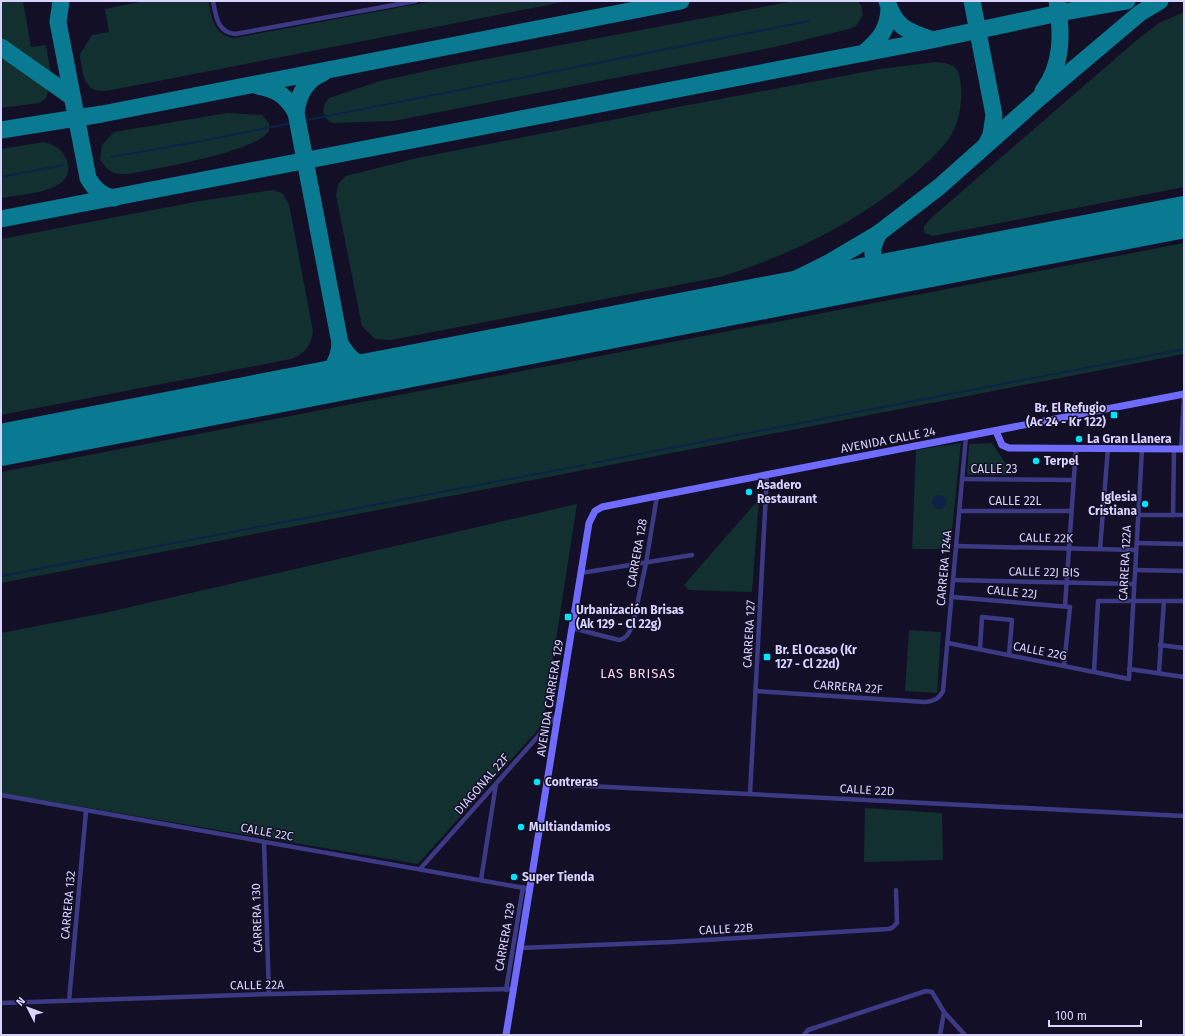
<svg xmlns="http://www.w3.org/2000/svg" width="1185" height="1036" font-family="'Fira Sans',sans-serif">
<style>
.green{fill:#12302f}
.water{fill:#0c2248}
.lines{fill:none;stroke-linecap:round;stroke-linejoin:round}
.stream{stroke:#0c2248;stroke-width:2}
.taxiway{stroke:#0a7a92;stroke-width:17}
.runway{stroke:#0a7a92;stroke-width:42}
.street{stroke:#3d3a85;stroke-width:4.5}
.secondary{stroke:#6f6bff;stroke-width:7}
.poi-dot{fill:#00e5ff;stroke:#130f26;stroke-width:1.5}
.labels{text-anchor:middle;stroke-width:3;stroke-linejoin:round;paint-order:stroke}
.poi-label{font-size:12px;font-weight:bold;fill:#d9d4ff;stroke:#130f26;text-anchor:start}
.street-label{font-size:12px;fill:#d9d4ff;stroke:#130f26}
.neighbourhood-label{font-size:13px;letter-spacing:1px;fill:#ffd6f0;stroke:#130f26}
</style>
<rect width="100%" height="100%" fill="#130f26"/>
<g class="green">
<path d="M1,1H23L31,47L46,45L51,74L1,41Z"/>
<path d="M144,1H208C212,18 214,36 234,38L434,1H569L122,88C104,91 89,97 83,74C82,67 80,61 80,54L92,35L109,32L105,9Z"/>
<path d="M794,1H857L861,5L863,15L856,26L849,29L775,47L393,121L333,123C321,119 321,106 329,98L380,81L449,66Z"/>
<path d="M1184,12V187L933,236L924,233V227L930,219L1138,39L1159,23Z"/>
<path d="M1,56L44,85L48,91L46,98L39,103L1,108Z"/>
<path d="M936,62C955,64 960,67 961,88C962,104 959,123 950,137C940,152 925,164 912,176C855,224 790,255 720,277L391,340L375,339L362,326L336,195L338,184L346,176L417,158L672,108L880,69Z"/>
<path d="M227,113L262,115L269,123V131C256,152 155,169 128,174C115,175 107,172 100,159L102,145L114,132Z"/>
<path d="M44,142C55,145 63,149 67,161C78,193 21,194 1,198V149Z"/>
<path d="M273,190L282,193L289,204L313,331C312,345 304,354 291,359L1,415V239L200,201Z"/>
<path d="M1184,243V354L1,583V472Z"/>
<path d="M961,443L950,549H912L916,450Z"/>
<path d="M992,443L1013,475H967L969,444Z"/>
<path d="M759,499L752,592L689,590L684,585Z"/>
<path d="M577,504L543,724L418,864L1,793V633L104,613Z"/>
<path d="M909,630L941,632L937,693L905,691Z"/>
<path d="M865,808L942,813L943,860L864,862Z"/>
</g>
<circle class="water" cx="939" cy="502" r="7"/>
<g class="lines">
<g class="stream">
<path d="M111,157L191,143L809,21"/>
<path d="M1,177L63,165"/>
<path d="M593,463L1184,349"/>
<path d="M1,576L584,465"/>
</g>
<g class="taxiway">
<path d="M61,1L58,22L88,178C94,189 102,196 114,198"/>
<path d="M887,1C895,27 907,31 930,39"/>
<path d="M972,1L994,115L991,135L986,145"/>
<path d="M1,47L72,97"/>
<path d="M864,53C879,40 888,30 889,9"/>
<path d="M258,86C276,89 287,96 296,113C298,96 305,80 323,73"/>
<path d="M1043,91C1063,65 1062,32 1057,1"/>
<path d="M296,113L340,343C350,362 362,367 382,371"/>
<path d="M1,130L102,114L681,1"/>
<path d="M1,219L932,40L1059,13L1127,1"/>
<path d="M879,233C863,263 880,267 906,270"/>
<path d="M728,305L796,279L830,262L879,233L939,187L1037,100L1140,13L1160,1"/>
<path d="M310,385C328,377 339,364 340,343"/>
</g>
<path class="runway" d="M1,445L1184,217"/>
<g class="street">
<path d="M213,1C216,16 217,32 235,34L416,1"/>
<path d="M1181,449L1184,394"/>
<path d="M962,479L1074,480"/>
<path d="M959,511H1071"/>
<path d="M1138,515H1184"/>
<path d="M1173,515L1174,449"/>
<path d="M1137,543L1184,544"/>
<path d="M956,546L1136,550"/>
<path d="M1100,549L1108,448"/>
<path d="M1135,570L1184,571"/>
<path d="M581,573L692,555"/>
<path d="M953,580L1134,584"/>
<path d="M952,597L1070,607L1064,666"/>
<path d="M1065,606L1076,448"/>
<path d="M572,628L619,640C627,639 630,631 633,624L646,563L657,496"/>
<path d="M948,643L1129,679L1142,449"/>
<path d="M1160,645L1184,648"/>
<path d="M980,649L982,617L1012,620L1009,655"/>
<path d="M1129,669L1184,677"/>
<path d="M1094,672L1098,601H1184"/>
<path d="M1159,672L1164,601"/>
<path d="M756,691L925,702C934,701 939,699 943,691L966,436"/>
<path d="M548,784L1184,816"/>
<path d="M750,794L767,474"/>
<path d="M1,795L530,889"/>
<path d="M264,842L269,994"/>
<path d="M420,869L557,715"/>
<path d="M481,880L496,784"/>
<path d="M520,948L671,942L888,929L892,928L897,923L896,890"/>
<path d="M506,990L523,887"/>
<path d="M69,1001L86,811"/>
<path d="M1,1003L269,994L514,989"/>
<path d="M804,1035L808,1030L926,991L932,992L944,1012L965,1035"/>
<path d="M940,1035L944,1012"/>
</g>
<g class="secondary">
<path d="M996,431L1002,445L1009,448L1184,449"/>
<path d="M506,1035L589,523L595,511L602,507L657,496L1184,394"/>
</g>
</g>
<g class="poi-dot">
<rect x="1110" y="411" width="8" height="8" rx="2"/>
<circle cx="1079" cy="439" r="4"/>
<circle cx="1036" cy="461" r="4"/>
<circle cx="749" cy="492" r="4"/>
<circle cx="1145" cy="504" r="4"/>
<rect x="564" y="613" width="8" height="8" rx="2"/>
<rect x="763" y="653" width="8" height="8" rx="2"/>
<circle cx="537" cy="782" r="4"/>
<circle cx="521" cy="827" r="4"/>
<circle cx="514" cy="877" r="4"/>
</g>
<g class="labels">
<g class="poi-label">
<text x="1106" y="412" text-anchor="end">Br. El Refugio<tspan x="1106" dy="14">(Ac 24 - Kr 122)</tspan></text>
<text x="1087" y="443">La Gran Llanera</text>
<text x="1044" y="465">Terpel</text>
<text x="757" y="489">Asadero<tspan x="757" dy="14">Restaurant</tspan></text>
<text x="1137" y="501" text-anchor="end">Iglesia<tspan x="1137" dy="14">Cristiana</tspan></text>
<text x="576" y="614">Urbanización Brisas<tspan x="576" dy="14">(Ak 129 - Cl 22g)</tspan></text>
<text x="775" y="654">Br. El Ocaso (Kr<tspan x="775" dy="14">127 - Cl 22d)</tspan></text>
<text x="545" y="786">Contreras</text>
<text x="529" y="831">Multiandamios</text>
<text x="522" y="881">Super Tienda</text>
</g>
<g class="street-label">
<text transform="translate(888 440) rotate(-11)" y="4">AVENIDA CALLE 24</text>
<text x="994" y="473">CALLE 23</text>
<text x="1015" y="505">CALLE 22L</text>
<text transform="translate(1046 538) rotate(1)" y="4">CALLE 22K</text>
<text transform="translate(637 553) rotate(-80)" y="4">CARRERA 128</text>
<text transform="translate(1125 563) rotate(-87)" y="4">CARRERA 122A</text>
<text transform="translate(944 568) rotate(-85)" y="4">CARRERA 124A</text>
<text transform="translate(1044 572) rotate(1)" y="4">CALLE 22J BIS</text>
<text transform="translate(1012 592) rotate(5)" y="4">CALLE 22J</text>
<text transform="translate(749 634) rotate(-87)" y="4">CARRERA 127</text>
<text transform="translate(1040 651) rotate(11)" y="4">CALLE 22G</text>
<text transform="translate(848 687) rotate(4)" y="4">CARRERA 22F</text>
<text transform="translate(550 698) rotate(-81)" y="4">AVENIDA CARRERA 129</text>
<text transform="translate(482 784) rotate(-49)" y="4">DIAGONAL 22F</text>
<text transform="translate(867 790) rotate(3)" y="4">CALLE 22D</text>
<text transform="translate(267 832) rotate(10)" y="4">CALLE 22C</text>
<text transform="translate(68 905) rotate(-85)" y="4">CARRERA 132</text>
<text transform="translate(257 918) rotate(-92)" y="4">CARRERA 130</text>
<text transform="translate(726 929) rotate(-3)" y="4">CALLE 22B</text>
<text transform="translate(505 937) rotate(-80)" y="4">CARRERA 129</text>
<text transform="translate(257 985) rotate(-1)" y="4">CALLE 22A</text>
</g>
<g class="neighbourhood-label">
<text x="638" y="678">LAS BRISAS</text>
</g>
</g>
<rect width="1185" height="1036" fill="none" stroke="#d9d4ff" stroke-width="4"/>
<g transform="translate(28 1008) rotate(312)" stroke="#130f26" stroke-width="3" paint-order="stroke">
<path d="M0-3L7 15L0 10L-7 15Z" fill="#d9d4ff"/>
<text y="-6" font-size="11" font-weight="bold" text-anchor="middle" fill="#d9d4ff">N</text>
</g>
<path d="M1049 1020v6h92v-6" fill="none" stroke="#d9d4ff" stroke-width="2"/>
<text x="1055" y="1020" font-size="12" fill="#d9d4ff" stroke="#130f26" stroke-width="3" paint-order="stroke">100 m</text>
</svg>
